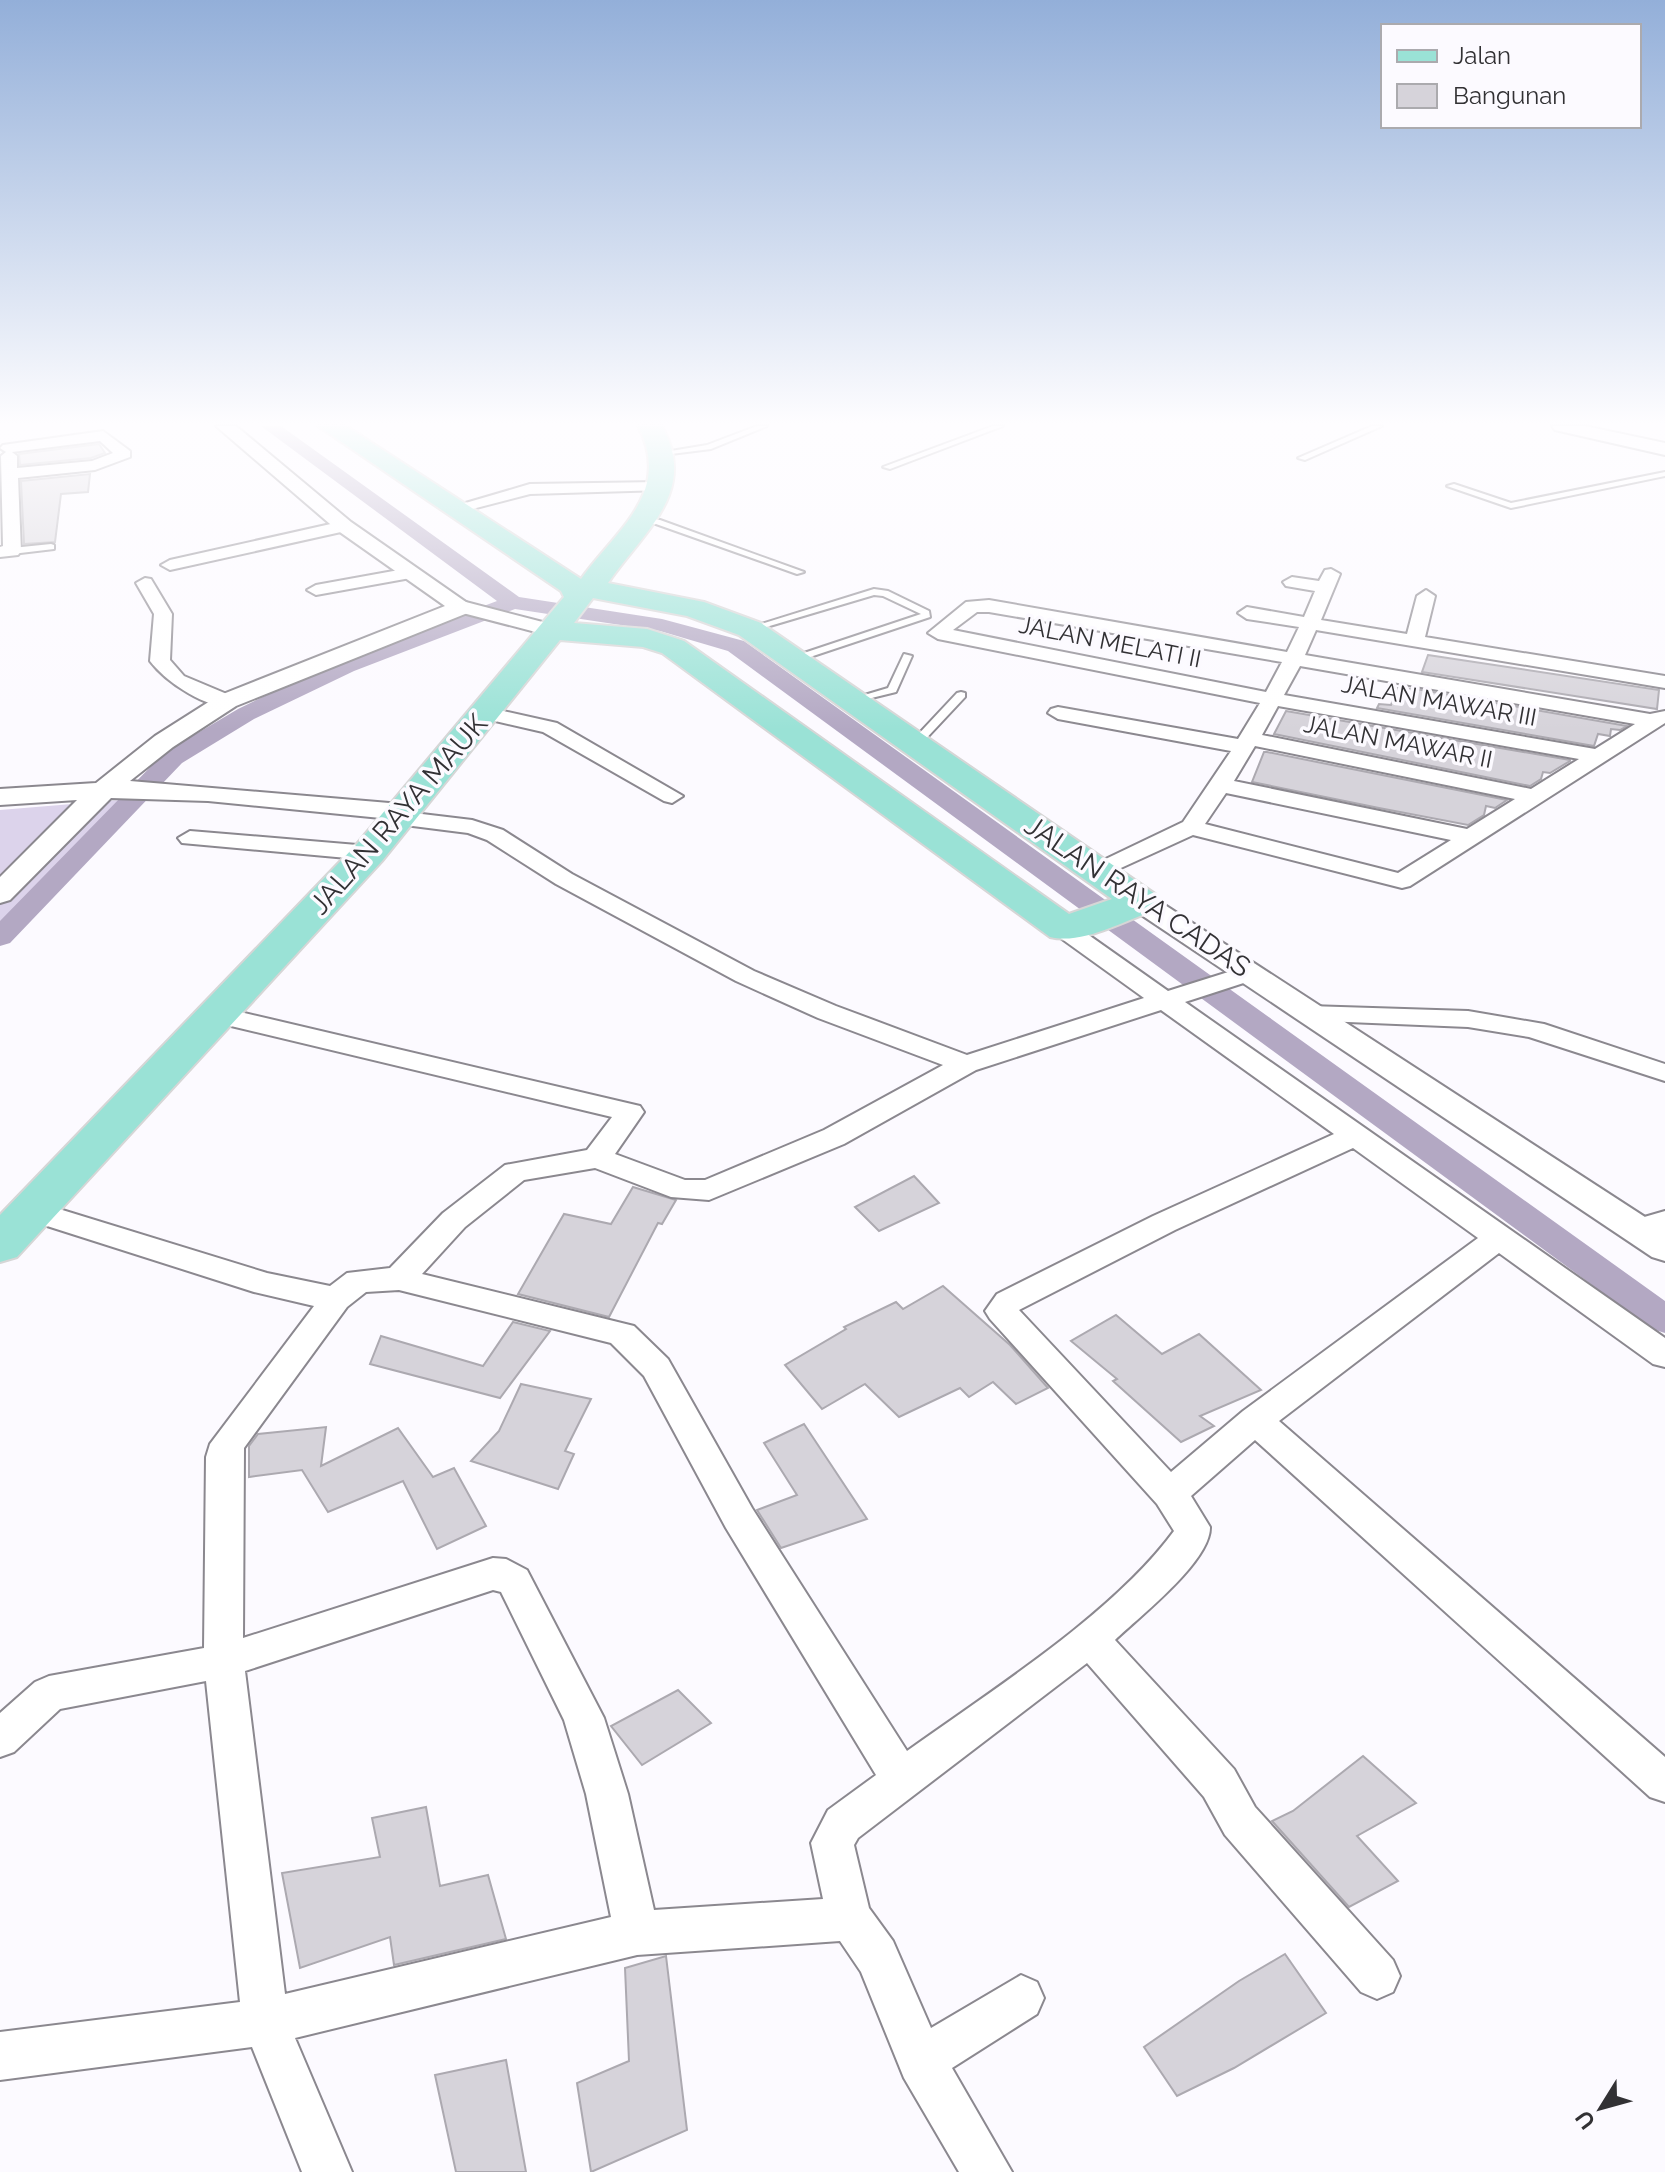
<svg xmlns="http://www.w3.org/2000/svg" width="1665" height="2172" font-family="Raleway,sans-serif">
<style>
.green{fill:#dcd3eb}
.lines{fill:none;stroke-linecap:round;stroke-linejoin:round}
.canal{fill:#b3a8c3;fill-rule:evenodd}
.building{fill:#d6d3da;stroke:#aca9b0;stroke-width:2}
.service-casing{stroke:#8b888f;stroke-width:4}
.minor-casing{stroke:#8b888f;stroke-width:4}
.tertiary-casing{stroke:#8b888f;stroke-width:4}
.primary-casing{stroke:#d6d6d6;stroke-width:4}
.service{fill:#fff;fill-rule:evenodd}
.minor{fill:#fff;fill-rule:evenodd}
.tertiary{fill:#fff;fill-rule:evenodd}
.primary{fill:#9ae2d6;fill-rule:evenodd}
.labels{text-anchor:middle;stroke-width:7;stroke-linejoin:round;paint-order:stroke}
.far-street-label{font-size:24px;fill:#323134;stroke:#fcfaff}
.street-label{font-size:28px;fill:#323134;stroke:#fcfaff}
</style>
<rect width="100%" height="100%" fill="#fcfaff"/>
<path class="green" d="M120,800L0,930V810Z"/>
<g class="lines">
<path class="canal" d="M261,426H281L519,597L662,619L744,641L1665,1301V1333L1652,1329L728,651L660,631L515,609L354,671L254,719L182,763L10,943L0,946V921L164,753L238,709L338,661L497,601Z"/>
</g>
<g class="building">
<path d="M99,444L105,453L91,458L20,465L19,454Z"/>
<path d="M90,474L88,492L61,494L55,542L24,544L21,481Z"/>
<path d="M1428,655L1659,690L1657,709L1422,672Z"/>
<path d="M1397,688L1416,689L1627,726L1620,730L1611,729L1610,736L1598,734L1594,746L1377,708L1379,704L1391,705Z"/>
<path d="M1286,711L1570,760V761L1550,773L1543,772L1541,779L1530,786L1274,734Z"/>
<path d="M1264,752H1267L1507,800L1495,808L1486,806L1484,815L1468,825L1379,808L1252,782Z"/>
<path d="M914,1176L939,1203L879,1231L855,1207Z"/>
<path d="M633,1187L676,1200L662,1224L658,1223L609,1317L518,1294L564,1214L611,1224Z"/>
<path d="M943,1286L1010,1345L1048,1388L1016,1404L993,1382L969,1397L960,1388L899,1417L865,1384L822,1409L785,1365L846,1329L844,1327L896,1302L903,1309Z"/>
<path d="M1116,1315L1162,1354L1199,1334L1261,1390L1200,1416L1214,1426L1181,1442L1113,1381L1117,1379L1071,1341Z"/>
<path d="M513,1322L550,1331L500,1398L370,1364L381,1336L483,1366Z"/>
<path d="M521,1384L591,1399L565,1451L574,1454L558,1489L471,1461L499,1431Z"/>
<path d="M804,1424L867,1519L781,1548L757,1510L797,1495L764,1443Z"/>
<path d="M326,1427L321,1466L398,1428L433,1477L454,1468L486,1526L437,1549L403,1481L328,1512L302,1470L249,1477V1446L258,1434Z"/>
<path d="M678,1690L711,1723L642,1765L611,1726Z"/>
<path d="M1363,1756L1416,1803L1357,1836L1398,1881L1349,1907L1272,1821L1293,1811Z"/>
<path d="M426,1807L440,1886L488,1875L506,1939L394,1965L390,1937L300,1968L282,1873L380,1857L372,1818Z"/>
<path d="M1285,1954L1326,2013L1234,2068L1177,2096L1144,2047L1239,1981Z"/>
<path d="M666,1956L687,2130L591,2172L577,2083L629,2061L625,1968Z"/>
<path d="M506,2060L526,2172H456L435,2075Z"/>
</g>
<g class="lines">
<g class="service-casing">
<g id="service">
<path d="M757,426H767L711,449L663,455L659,453L707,445Z"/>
<path d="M993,426H1003L890,469L883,467Z"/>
<path d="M1372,426H1382L1305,460L1298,458Z"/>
<path d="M1665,472V476L1511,508L1447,486L1454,484L1511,503Z"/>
<path d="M642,518L660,520L804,572L797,574L656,524L639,523L638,521Z"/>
<path d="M51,544L54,545V549L12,554L8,551L12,548Z"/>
<path d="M874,589L888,591L929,611L930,617L795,662L790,659L792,657L921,614L883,596L874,595L753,631L745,629Z"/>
<path d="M904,654L912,656L896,692L851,703V699L888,688Z"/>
<path d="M961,692L965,693V697L920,745H912V741L957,693Z"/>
</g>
</g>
<g class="minor-casing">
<g id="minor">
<path d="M103,431L130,451V457L95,470L18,478L21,551L18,555L0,557V547L3,546L1,456L6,452L0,448L3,445ZM100,441L113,453L92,461L17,468V456L12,452Z"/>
<path d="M658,482L664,484V490L530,494L453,514L445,509L530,484Z"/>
<path d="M344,521L350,522V530L170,570L161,565L170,560Z"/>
<path d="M410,568L419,573L416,577L316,595L307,590L316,585Z"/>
<path d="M1331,569L1340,574L1321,620L1407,634L1417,596L1426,590L1435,596L1425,637L1665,676V688L1316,630L1305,655L1650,714L1665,711V723L1410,886L1402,888L1193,835L1099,878L1087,871L1091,866L1183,822L1231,751L1058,719L1048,713L1051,709L1058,707L1238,739L1260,703L938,639L928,633L966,602L989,600L1287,652L1299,627L1247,619L1238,613L1247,607L1304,617L1315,591L1286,586L1283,582L1292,577L1319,581L1325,570ZM977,612H989L1282,662L1266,692L953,630ZM1300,666L1635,724L1595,749L1284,695ZM1278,706L1579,759L1531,789L1262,735ZM1255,746L1515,799L1467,829L1234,781ZM1226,793L1451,840L1398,873L1205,824Z"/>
<path d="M145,578L151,579L172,614L170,660L184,676L234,697L237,701L234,705C209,712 165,681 150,661L154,614L136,583Z"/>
<path d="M462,601L558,626L561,630L551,636L455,611L453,607Z"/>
<path d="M485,707L557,723L683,796L672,803L664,801L543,732L478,717L475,713L478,709Z"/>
<path d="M397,811L472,820L503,830L572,874L754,971L836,1006L967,1055L1144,998L1055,934L1052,929L1055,924H1073L1168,991L1241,968H1259L1263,973L1259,978L1185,1002L1665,1338V1367L1653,1364L1499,1253L1279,1421L1665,1757V1802L1650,1797L1255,1440L1191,1496L1210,1527C1211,1561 1139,1617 1115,1640L1234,1769L1255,1807L1393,1960L1400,1976L1393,1992L1377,1999L1361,1992L1225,1835L1204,1797L1087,1663L858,1838L854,1845L869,1908L893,1941L931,2028L1021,1975L1037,1982L1044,1998L1037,2014L952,2068L1012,2172H959L904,2078L861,1972L840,1941L637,1955L295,2038L352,2172H302L252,2047L0,2080V2032L240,2002L206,1681L60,1709L14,1752L0,1757V1713L35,1682L49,1676L204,1648L206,1457L210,1444L314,1306L254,1292L22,1218L18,1211L22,1204L33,1201L267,1273L330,1286L347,1273L390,1268L443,1213L505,1165L587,1150L612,1117L210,1021L206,1015L210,1009L219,1007L640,1106L644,1112L615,1154L685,1180H705L824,1130L943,1065L818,1018L736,981L556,884L487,840L468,833L389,823L386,818L389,813ZM1161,1010L1334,1134L1153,1216L997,1294L985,1311L990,1319L1157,1504L1174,1531C1113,1614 992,1690 907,1751L752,1508L668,1359L634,1326L422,1274L465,1227L524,1180L595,1168L671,1197L709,1200L844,1144L976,1070ZM1353,1148L1478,1238L1243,1411L1171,1472L1019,1310L1175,1230ZM399,1290L611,1343L644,1376L726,1528L876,1775L828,1810L811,1843L823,1899L654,1910L628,1794L604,1718L527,1570L506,1559L493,1558L243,1638L244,1448L347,1307L366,1292ZM493,1590L501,1592L564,1720L586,1794L611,1917L285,1994L245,1671Z"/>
<path d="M190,831L369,846L381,853L369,860L182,843L178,838Z"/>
<path d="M1309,1006L1468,1011L1544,1024L1665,1064V1081L1529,1037L1468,1027L1300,1020L1296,1014L1300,1008Z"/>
<path d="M1665,1211V1232L1638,1239L1627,1236L1623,1229L1627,1222Z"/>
</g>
</g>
<g class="tertiary-casing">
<g id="tertiary">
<path d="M216,426H236L351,522L473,607L470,612L236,706L173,747L130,781L401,804L411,806L415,812L411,818L401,820L208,801L111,798L10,900L0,903V877L77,800L0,805V789L96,783L155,736L218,696L445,606L337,530Z"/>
<path d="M1552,426H1585L1665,443V455L1555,430Z"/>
<path d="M1141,893L1151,896L1665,1230V1261L1652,1257L1131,908L1126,902L1131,896Z"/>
</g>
</g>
<g class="primary-casing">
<path id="primary" d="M318,426H346L581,579C616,530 673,493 638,426H662C699,492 643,532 608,583L704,602L761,623L1155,894L1160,902L1155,910C1124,921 1082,945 1050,937L662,653L643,647L560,640L382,861L17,1257L0,1262V1215L356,845L564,597L561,591ZM593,598L687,616L739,635L1112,899L1069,914L684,641L647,629L574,623Z"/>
</g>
<use href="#service" class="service"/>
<use href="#minor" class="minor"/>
<use href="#tertiary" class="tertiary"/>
<use href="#primary" class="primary"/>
</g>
<linearGradient id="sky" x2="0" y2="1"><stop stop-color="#93afd9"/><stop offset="0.58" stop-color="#fefdff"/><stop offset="1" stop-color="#fefdff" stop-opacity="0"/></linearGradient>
<rect width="1665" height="730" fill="url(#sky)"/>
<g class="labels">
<g class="far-street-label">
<text transform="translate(1110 642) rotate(11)" y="8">JALAN MELATI II</text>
<text transform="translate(1439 701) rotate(10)" y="8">JALAN MAWAR III</text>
<text transform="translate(1398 742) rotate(11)" y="8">JALAN MAWAR II</text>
</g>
<g class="street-label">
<text transform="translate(398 814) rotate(-49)" y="10">JALAN RAYA MAUK</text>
<text transform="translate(1138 896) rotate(34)" y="10">JALAN RAYA CADAS</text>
</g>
</g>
<rect x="1381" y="24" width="260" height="104" fill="#fcfaff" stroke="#abaaae" stroke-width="2"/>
<rect x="1397" y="50" width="40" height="12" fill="#9ae2d6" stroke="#abaaae" stroke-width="2"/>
<text x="1453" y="64" font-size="24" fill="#323134">Jalan</text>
<rect x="1397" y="84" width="40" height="24" fill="#d6d3da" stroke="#abaaae" stroke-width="2"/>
<text x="1453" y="104" font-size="24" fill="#323134">Bangunan</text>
<g transform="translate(1601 2108) rotate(233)" stroke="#fcfaff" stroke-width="6" paint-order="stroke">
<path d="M0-6L14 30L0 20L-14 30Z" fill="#323134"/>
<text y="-12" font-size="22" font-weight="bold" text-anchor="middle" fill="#323134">U</text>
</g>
</svg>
